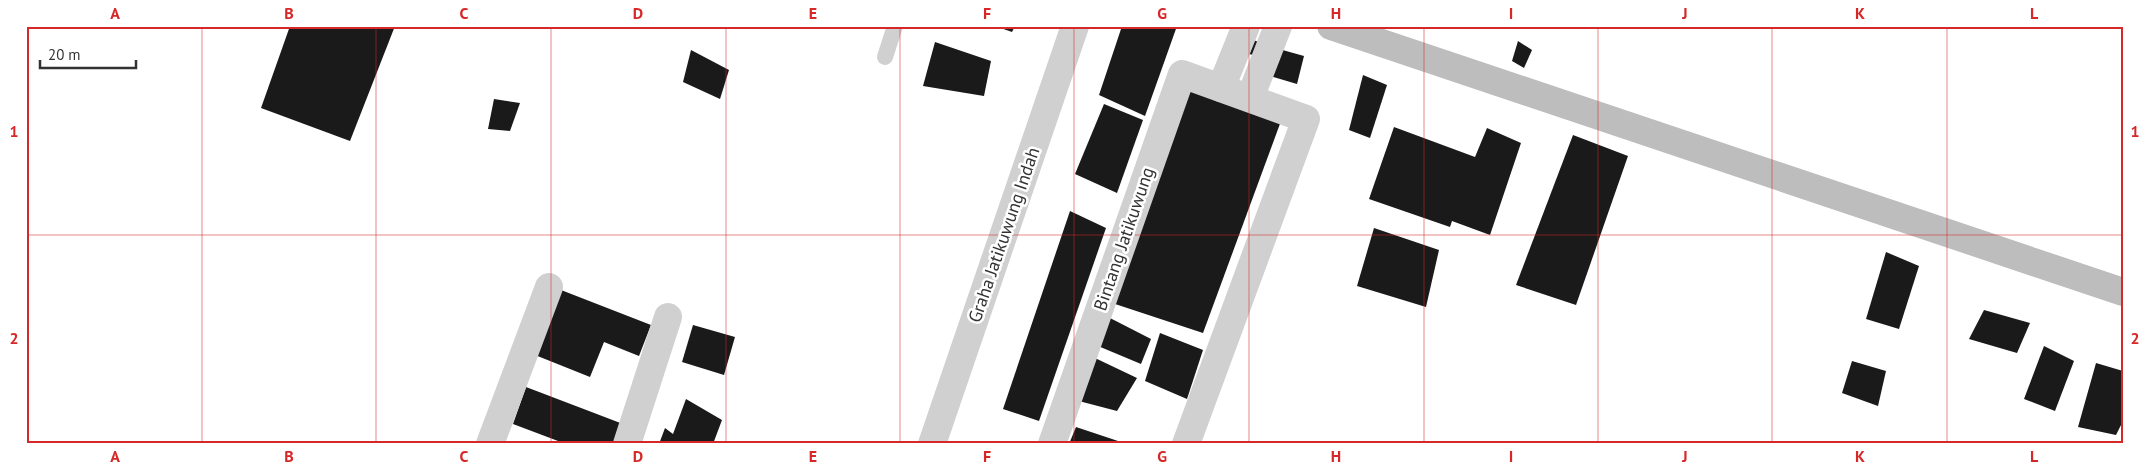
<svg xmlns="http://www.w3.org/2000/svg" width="2149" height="470" font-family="'PT Sans',sans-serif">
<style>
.building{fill:#1a1a1a}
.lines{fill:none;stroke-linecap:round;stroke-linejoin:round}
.lane{stroke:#d0d0d0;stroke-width:16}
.street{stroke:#d0d0d0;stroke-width:28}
.secondary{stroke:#bdbdbd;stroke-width:28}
.grid{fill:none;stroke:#d62828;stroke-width:1;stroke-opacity:0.55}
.labels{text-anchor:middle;stroke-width:5;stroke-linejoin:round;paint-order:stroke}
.street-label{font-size:18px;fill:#333;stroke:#fff}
.neatline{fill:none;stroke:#d62828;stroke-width:2}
.grid-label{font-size:16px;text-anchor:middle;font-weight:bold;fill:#d62828}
</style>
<rect width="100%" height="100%" fill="#fff"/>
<g class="building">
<path d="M290,26H395L350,141L261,108Z"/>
<path d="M995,26H1015L1012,32Z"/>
<path d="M1122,26H1177L1145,116L1099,95Z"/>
<path d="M1248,38L1264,44L1259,57L1243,52Z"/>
<path d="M1518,41L1532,50L1524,68L1512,61Z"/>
<path d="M935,42L991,61L984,96L923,86Z"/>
<path d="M1279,49L1304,56L1297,84L1267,75Z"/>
<path d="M691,50L729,70L720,99L683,82Z"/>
<path d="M1363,75L1387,85L1370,138L1349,130Z"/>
<path d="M1191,89L1281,121L1203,333L1112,303Z"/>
<path d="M494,99L520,103L510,131L488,129Z"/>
<path d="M1104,104L1143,120L1117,193L1075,174Z"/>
<path d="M1394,127L1475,157L1487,128L1521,143L1490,235L1452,221L1450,227L1369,199Z"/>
<path d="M1573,135L1628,156L1576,305L1516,285Z"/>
<path d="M1070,211L1106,228L1039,421L1003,409Z"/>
<path d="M1374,228L1439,250L1426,307L1357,286Z"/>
<path d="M1886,252L1919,266L1899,329L1866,319Z"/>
<path d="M561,290L651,325L639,356L604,342L590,377L535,355Z"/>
<path d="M1984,310L2030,323L2017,353L1969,339Z"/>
<path d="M1110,318L1151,339L1141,364L1098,346Z"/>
<path d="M693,325L735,337L724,375L682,362Z"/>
<path d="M1160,333L1203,350L1187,399L1145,381Z"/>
<path d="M2044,346L2074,361L2055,411L2024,399Z"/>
<path d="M1095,358L1137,378L1117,411L1075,400Z"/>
<path d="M1852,361L1886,371L1878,406L1842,393Z"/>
<path d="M2096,363L2123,371V421L2116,435L2078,427Z"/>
<path d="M526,387L623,424L615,444H566L513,424Z"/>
<path d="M686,399L722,420L713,444H659L665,428L673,434Z"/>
<path d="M1076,427L1124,443V444H1069Z"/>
</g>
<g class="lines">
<path class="lane" d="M885,57L895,26"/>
<g class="street">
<path d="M1221,88L1246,26"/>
<path d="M1250,98L1278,26"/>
<path d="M490,444L549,287"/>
<path d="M627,444L668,317"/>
<path d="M932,444L1075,26"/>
<path d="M1052,444L1182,74L1306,119L1186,444"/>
</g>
<path class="secondary" d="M1331,26L2123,292"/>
</g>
<path class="grid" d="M202,26V444M376,26V444M551,26V444M726,26V444M900,26V444M1074,26V444M1249,26V444M1424,26V444M1598,26V444M1772,26V444M1947,26V444M26,235H2123"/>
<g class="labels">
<g class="street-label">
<text transform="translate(1004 235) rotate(-71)" y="6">Graha Jatikuwung Indah</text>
<text transform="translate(1124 239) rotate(-71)" y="6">Bintang Jatikuwung</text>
</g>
</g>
<rect width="2149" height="470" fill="none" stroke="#ffffff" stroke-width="55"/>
<path d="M40 60v8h96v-8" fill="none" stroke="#333333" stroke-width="2.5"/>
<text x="48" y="60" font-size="15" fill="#333333" stroke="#ffffff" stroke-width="4" paint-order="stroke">20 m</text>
<rect x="28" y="28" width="2094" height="414" class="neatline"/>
<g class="grid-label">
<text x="115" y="19">A</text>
<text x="289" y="19">B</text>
<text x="464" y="19">C</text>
<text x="638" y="19">D</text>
<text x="813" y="19">E</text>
<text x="987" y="19">F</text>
<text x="1162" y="19">G</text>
<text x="1336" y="19">H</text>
<text x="1511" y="19">I</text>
<text x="1685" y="19">J</text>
<text x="1860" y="19">K</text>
<text x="2034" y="19">L</text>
<text x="14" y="137">1</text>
<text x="2135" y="137">1</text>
<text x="14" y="344">2</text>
<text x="2135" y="344">2</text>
<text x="115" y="462">A</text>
<text x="289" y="462">B</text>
<text x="464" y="462">C</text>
<text x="638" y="462">D</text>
<text x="813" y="462">E</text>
<text x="987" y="462">F</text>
<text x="1162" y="462">G</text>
<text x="1336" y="462">H</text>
<text x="1511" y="462">I</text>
<text x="1685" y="462">J</text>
<text x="1860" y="462">K</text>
<text x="2034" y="462">L</text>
</g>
</svg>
